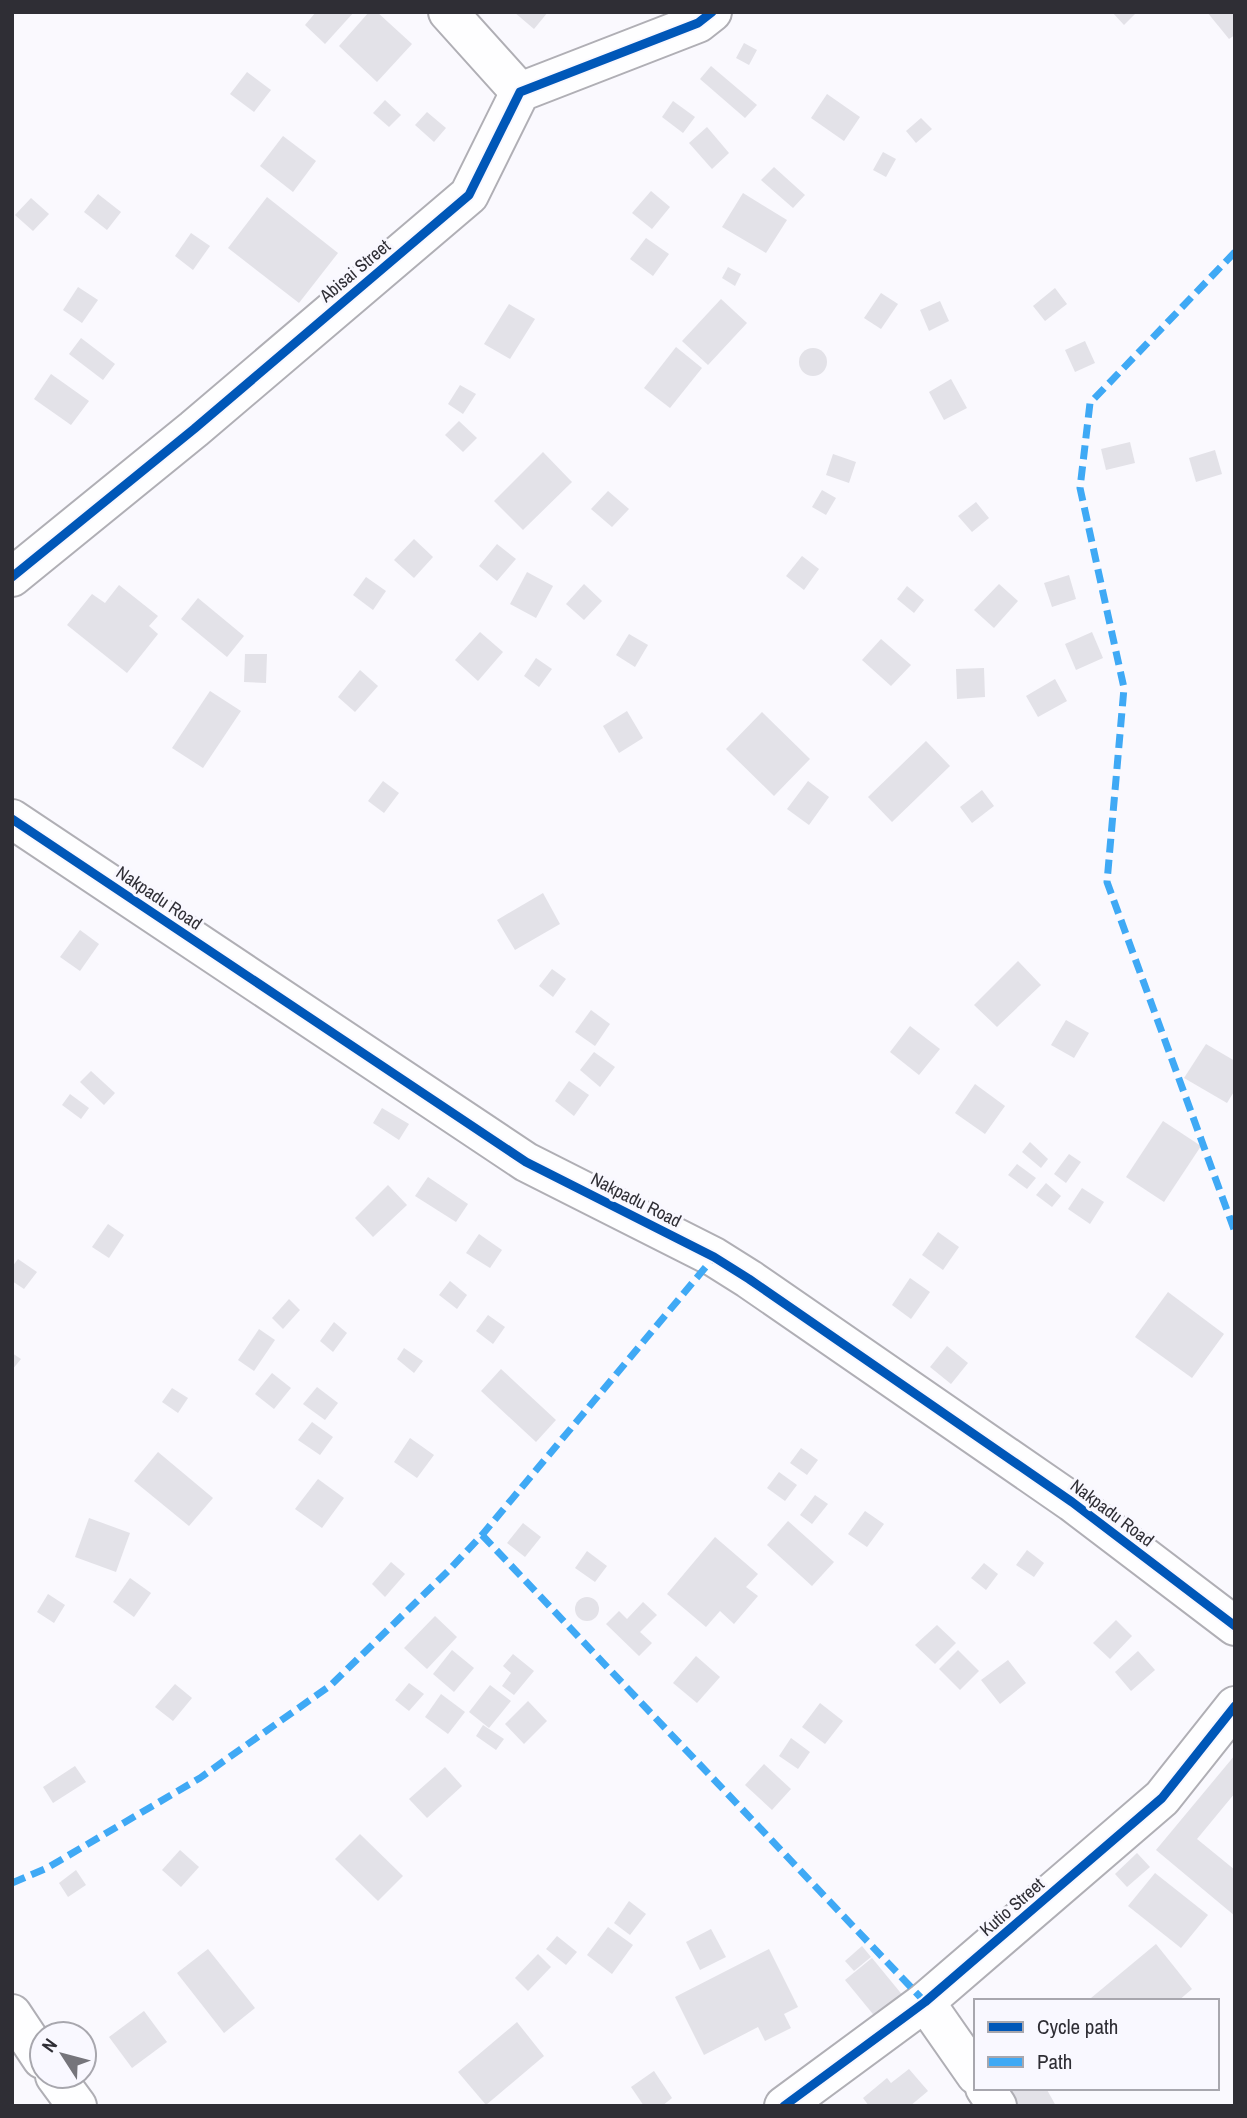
<svg xmlns="http://www.w3.org/2000/svg" width="1247" height="2118" font-family="'Archivo Narrow',sans-serif">
<style>
.building{fill:#e3e2e8}
.lines{fill:none;stroke-linecap:round;stroke-linejoin:round}
.minor-casing{stroke:#b0afb5;stroke-width:42}
.minor{stroke:#fefeff;stroke-width:38}
.quiet{stroke:#3fa9f5;stroke-width:7;stroke-dasharray:14 7;stroke-linecap:butt}
.cycleway-casing{stroke:#f9f8ff;stroke-width:13}
.cycleway{stroke:#0057b8;stroke-width:9}
.labels{text-anchor:middle;stroke-width:6;stroke-linejoin:round;paint-order:stroke}
.street-label{font-size:18px;fill:#2f2e35;stroke:#f9f8ff}
</style>
<rect width="100%" height="100%" fill="#faf9fe"/>
<g class="building">
<path d="M316,12H354L325,44L305,25Z"/>
<path d="M369,12H377L412,44L377,82L339,46Z"/>
<path d="M514,12H548L534,29Z"/>
<path d="M1112,12H1137L1124,25Z"/>
<path d="M1207,12H1235V35L1229,39Z"/>
<path d="M744,43L757,50L749,65L736,58Z"/>
<path d="M711,66L757,105L745,118L700,79Z"/>
<path d="M247,72L271,90L254,112L230,94Z"/>
<path d="M827,94L860,117L844,141L811,118Z"/>
<path d="M385,100L401,115L389,127L373,113Z"/>
<path d="M673,101L695,117L683,133L662,117Z"/>
<path d="M427,112L446,128L434,142L415,125Z"/>
<path d="M921,118L932,129L916,143L906,131Z"/>
<path d="M707,127L729,153L712,169L689,143Z"/>
<path d="M283,136L316,161L293,192L260,166Z"/>
<path d="M883,152L896,159L886,177L873,170Z"/>
<path d="M774,167L805,195L793,208L761,180Z"/>
<path d="M651,191L670,207L652,229L632,213Z"/>
<path d="M743,193L787,220L766,253L722,227Z"/>
<path d="M98,194L121,212L107,230L84,212Z"/>
<path d="M267,197L338,253L299,303L228,248Z"/>
<path d="M31,198L49,214L33,231L15,215Z"/>
<path d="M191,233L210,246L193,270L175,256Z"/>
<path d="M646,238L669,254L653,276L630,259Z"/>
<path d="M728,267L741,274L735,286L722,278Z"/>
<path d="M78,287L98,300L82,323L63,310Z"/>
<path d="M1055,288L1067,304L1045,321L1033,306Z"/>
<path d="M881,293L898,304L881,329L864,318Z"/>
<path d="M721,299L747,323L708,365L682,341Z"/>
<path d="M940,301L949,321L929,331L920,310Z"/>
<path d="M509,304L535,319L510,359L484,344Z"/>
<path d="M81,338L115,364L103,380L69,354Z"/>
<path d="M1085,341L1095,363L1075,372L1065,350Z"/>
<path d="M676,347L702,368L670,408L644,388Z"/>
<circle cx="813" cy="362" r="14"/>
<path d="M51,374L89,401L71,425L34,399Z"/>
<path d="M951,379L967,408L944,420L929,392Z"/>
<path d="M460,385L476,394L463,414L448,404Z"/>
<path d="M459,421L477,438L463,452L445,435Z"/>
<path d="M1130,442L1135,463L1106,470L1101,449Z"/>
<path d="M1215,450L1222,474L1196,482L1189,458Z"/>
<path d="M543,452L572,482L523,530L494,501Z"/>
<path d="M833,454L856,462L849,483L826,475Z"/>
<path d="M822,490L836,498L826,515L812,507Z"/>
<path d="M608,491L629,509L612,527L591,509Z"/>
<path d="M976,502L989,518L972,532L958,516Z"/>
<path d="M414,539L433,557L414,578L394,560Z"/>
<path d="M497,544L516,559L497,581L479,566Z"/>
<path d="M802,556L819,569L804,590L786,576Z"/>
<path d="M527,572L553,586L536,618L510,604Z"/>
<path d="M1069,575L1076,599L1052,607L1044,583Z"/>
<path d="M366,577L386,591L373,610L353,595Z"/>
<path d="M584,584L602,601L584,620L566,604Z"/>
<path d="M999,584L1018,601L994,628L974,610Z"/>
<path d="M119,585L158,616L149,626L158,634L127,673L67,625L92,594L105,603Z"/>
<path d="M907,586L924,600L914,613L897,599Z"/>
<path d="M198,598L244,636L227,657L181,619Z"/>
<path d="M480,632L503,652L478,681L455,660Z"/>
<path d="M1092,632L1103,658L1076,670L1065,644Z"/>
<path d="M629,634L648,645L635,667L616,655Z"/>
<path d="M881,639L911,665L891,686L862,660Z"/>
<path d="M245,654H267L266,683L244,682Z"/>
<path d="M536,658L552,669L539,687L524,676Z"/>
<path d="M984,668L985,697L957,699L956,669Z"/>
<path d="M360,670L378,686L355,712L338,697Z"/>
<path d="M1055,679L1067,701L1038,717L1026,696Z"/>
<path d="M210,691L241,711L203,768L172,748Z"/>
<path d="M627,711L643,738L619,753L603,726Z"/>
<path d="M762,712L810,759L774,796L726,749Z"/>
<path d="M926,741L950,766L892,822L868,797Z"/>
<path d="M383,781L399,793L384,813L368,801Z"/>
<path d="M808,781L829,797L809,825L787,809Z"/>
<path d="M982,790L994,806L972,823L960,807Z"/>
<path d="M543,893L560,924L515,950L497,920Z"/>
<path d="M80,930L99,944L80,971L60,957Z"/>
<path d="M1018,961L1041,985L997,1027L974,1005Z"/>
<path d="M552,969L566,979L553,997L539,986Z"/>
<path d="M591,1010L610,1024L595,1046L575,1032Z"/>
<path d="M1066,1020L1089,1033L1074,1058L1051,1045Z"/>
<path d="M910,1026L940,1049L919,1075L890,1052Z"/>
<path d="M1206,1044L1235,1061V1090L1227,1103L1184,1078Z"/>
<path d="M594,1052L615,1067L600,1087L580,1070Z"/>
<path d="M91,1071L115,1093L104,1105L80,1082Z"/>
<path d="M569,1081L589,1095L574,1116L555,1101Z"/>
<path d="M975,1084L1005,1106L985,1134L955,1113Z"/>
<path d="M70,1094L89,1108L81,1119L62,1105Z"/>
<path d="M382,1108L409,1124L399,1140L373,1123Z"/>
<path d="M1163,1121L1201,1146L1164,1202L1126,1177Z"/>
<path d="M1030,1142L1048,1159L1041,1168L1022,1152Z"/>
<path d="M1069,1154L1081,1162L1066,1183L1054,1174Z"/>
<path d="M1017,1164L1036,1178L1027,1189L1008,1175Z"/>
<path d="M428,1177L468,1204L456,1222L415,1196Z"/>
<path d="M1046,1183L1061,1196L1052,1207L1036,1195Z"/>
<path d="M388,1185L407,1205L373,1237L355,1218Z"/>
<path d="M1082,1188L1104,1202L1090,1224L1068,1209Z"/>
<path d="M108,1224L124,1235L109,1258L92,1247Z"/>
<path d="M938,1232L959,1247L943,1270L922,1255Z"/>
<path d="M479,1234L502,1250L490,1268L466,1253Z"/>
<path d="M18,1259L37,1272L24,1289L12,1281V1267Z"/>
<path d="M910,1278L930,1292L911,1319L892,1305Z"/>
<path d="M450,1281L467,1295L457,1309L439,1295Z"/>
<path d="M1168,1292L1224,1334L1192,1378L1135,1337Z"/>
<path d="M289,1299L300,1310L283,1329L272,1318Z"/>
<path d="M488,1315L505,1327L493,1344L476,1331Z"/>
<path d="M334,1322L347,1333L333,1352L320,1341Z"/>
<path d="M259,1329L275,1340L254,1371L238,1360Z"/>
<path d="M947,1346L968,1363L951,1384L930,1367Z"/>
<path d="M404,1348L423,1361L414,1373L397,1359Z"/>
<path d="M12,1353L21,1359L12,1370Z"/>
<path d="M501,1369L556,1420L536,1442L481,1391Z"/>
<path d="M272,1373L291,1388L274,1409L255,1394Z"/>
<path d="M317,1387L338,1403L325,1420L303,1404Z"/>
<path d="M172,1388L188,1398L178,1413L162,1402Z"/>
<path d="M312,1422L333,1437L320,1455L298,1440Z"/>
<path d="M410,1438L434,1455L417,1478L394,1462Z"/>
<path d="M801,1448L818,1460L807,1475L790,1463Z"/>
<path d="M158,1452L213,1498L189,1526L134,1481Z"/>
<path d="M779,1472L797,1485L785,1501L767,1488Z"/>
<path d="M318,1479L344,1498L322,1528L295,1509Z"/>
<path d="M815,1495L828,1504L812,1524L800,1515Z"/>
<path d="M865,1511L884,1524L867,1547L848,1534Z"/>
<path d="M89,1518L130,1533L116,1572L75,1557Z"/>
<path d="M788,1521L834,1562L812,1586L767,1545Z"/>
<path d="M523,1523L541,1537L525,1557L507,1543Z"/>
<path d="M715,1537L758,1574L746,1587L758,1596L734,1624L720,1611L706,1627L667,1594Z"/>
<path d="M1027,1550L1044,1563L1034,1577L1016,1565Z"/>
<path d="M587,1551L607,1566L595,1582L575,1568Z"/>
<path d="M391,1562L405,1574L385,1597L372,1584Z"/>
<path d="M984,1563L998,1574L986,1590L971,1578Z"/>
<path d="M130,1578L151,1593L134,1617L113,1602Z"/>
<path d="M48,1594L65,1605L54,1623L37,1612Z"/>
<circle cx="587" cy="1609" r="12"/>
<path d="M643,1602L657,1615L640,1632L652,1643L639,1656L606,1624L619,1611L627,1619Z"/>
<path d="M435,1616L457,1637L427,1669L404,1648Z"/>
<path d="M1116,1620L1132,1636L1110,1659L1093,1643Z"/>
<path d="M937,1625L956,1643L935,1664L915,1645Z"/>
<path d="M452,1650L474,1668L454,1692L433,1674Z"/>
<path d="M958,1650L979,1671L960,1690L939,1669Z"/>
<path d="M1138,1651L1155,1670L1131,1691L1115,1672Z"/>
<path d="M513,1654L534,1671L514,1695L502,1686L511,1673L503,1666Z"/>
<path d="M696,1656L720,1677L697,1703L673,1683Z"/>
<path d="M1008,1660L1026,1683L1000,1704L981,1680Z"/>
<path d="M409,1683L424,1694L409,1711L395,1700Z"/>
<path d="M175,1684L192,1698L173,1721L155,1707Z"/>
<path d="M490,1685L511,1701L489,1728L469,1712Z"/>
<path d="M441,1694L465,1712L448,1734L425,1717Z"/>
<path d="M528,1701L547,1721L524,1744L505,1724Z"/>
<path d="M820,1703L843,1721L825,1744L802,1727Z"/>
<path d="M483,1725L504,1739L496,1750L476,1736Z"/>
<path d="M791,1738L810,1752L798,1769L779,1756Z"/>
<path d="M1235,1755V1793L1197,1839L1235,1870V1916L1156,1850Z"/>
<path d="M764,1764L791,1789L772,1810L745,1785Z"/>
<path d="M75,1766L86,1782L53,1803L43,1787Z"/>
<path d="M445,1767L462,1786L427,1818L409,1799Z"/>
<path d="M360,1834L403,1876L378,1901L335,1859Z"/>
<path d="M180,1850L199,1867L181,1887L162,1870Z"/>
<path d="M1137,1853L1150,1867L1127,1887L1115,1874Z"/>
<path d="M76,1870L86,1885L68,1897L59,1883Z"/>
<path d="M1155,1873L1208,1915L1181,1948L1128,1906Z"/>
<path d="M629,1901L646,1914L630,1935L614,1923Z"/>
<path d="M608,1927L633,1945L612,1974L587,1955Z"/>
<path d="M711,1929L726,1957L700,1970L686,1942Z"/>
<path d="M557,1936L577,1952L566,1965L546,1949Z"/>
<path d="M1156,1944L1192,1989L1178,2001H1093L1091,1998Z"/>
<path d="M862,1946L871,1957L854,1971L845,1961Z"/>
<path d="M208,1949L255,2008L224,2033L177,1973Z"/>
<path d="M769,1949L798,2007L784,2014L791,2028L765,2041L758,2027L704,2055L675,1997Z"/>
<path d="M538,1954L551,1967L528,1991L515,1978Z"/>
<path d="M872,1958L904,1997L877,2019L845,1980Z"/>
<path d="M144,2011L167,2042L132,2068L109,2037Z"/>
<path d="M517,2022L544,2056L486,2105L458,2072Z"/>
<path d="M909,2069L928,2091L910,2106H869L863,2098L887,2078L891,2083Z"/>
<path d="M654,2071L672,2098L662,2106H644L631,2087Z"/>
<path d="M998,2088H1046L1056,2106H1009Z"/>
</g>
<g class="lines">
<g class="minor-casing">
<g id="minor">
<path d="M448,12L520,92"/>
<path d="M12,577L194,429L469,195L520,92L698,23L712,12"/>
<path d="M12,819L526,1162L714,1257L749,1279L1072,1502L1235,1626"/>
<path d="M925,2002L976,2075"/>
<path d="M12,2014L42,2059"/>
<path d="M55,2076L77,2106"/>
<path d="M985,2088L997,2106"/>
<path d="M784,2106L925,2002L1162,1798L1235,1706"/>
</g>
</g>
<use href="#minor" class="minor"/>
<g class="quiet">
<path d="M1235,252L1090,403L1080,488L1124,688L1107,882L1235,1232"/>
<path d="M482,1535L925,2002"/>
<path d="M12,1883L47,1868L200,1778L331,1685L449,1570L482,1535L714,1257"/>
</g>
<g class="cycleway-casing">
<g id="cycleway">
<path d="M12,577L194,429L469,195L520,92L698,23L712,12"/>
<path d="M12,819L526,1162L714,1257L749,1279L1072,1502L1235,1626"/>
<path d="M784,2106L925,2002L1162,1798L1235,1706"/>
</g>
</g>
<use href="#cycleway" class="cycleway"/>
</g>
<g class="labels">
<g class="street-label">
<text transform="translate(355 271) rotate(-40)" y="6">Abisai Street</text>
<text transform="translate(159 898) rotate(34)" y="6">Nakpadu Road</text>
<text transform="translate(636 1200) rotate(27)" y="6">Nakpadu Road</text>
<text transform="translate(1112 1513) rotate(37)" y="6">Nakpadu Road</text>
<text transform="translate(1012 1907) rotate(-41)" y="6">Kutio Street</text>
</g>
</g>
<rect width="1247" height="2118" fill="none" stroke="#2f2e35" stroke-width="28"/>
<rect x="974" y="1999" width="245" height="91" fill="#f9f8ff" stroke="#a8a7ae" stroke-width="2"/>
<rect x="988" y="2022" width="35" height="10" fill="#0057b8" stroke="#a8a7ae" stroke-width="2"/>
<text x="1037" y="2034" font-size="21" fill="#2f2e35">Cycle path</text>
<rect x="988" y="2057" width="35" height="10" fill="#3fa9f5" stroke="#a8a7ae" stroke-width="2"/>
<text x="1037" y="2069" font-size="21" fill="#2f2e35">Path</text>
<g transform="translate(63 2055) rotate(306)"><circle r="33" fill="#f9f8ff" stroke="#a8a7ae" stroke-width="2"/>
<path d="M0-5L12 26L0 18L-12 26Z" fill="#76757b"/>
<text y="-10" font-size="19" font-weight="bold" text-anchor="middle" fill="#2f2e35">N</text>
</g>
</svg>
